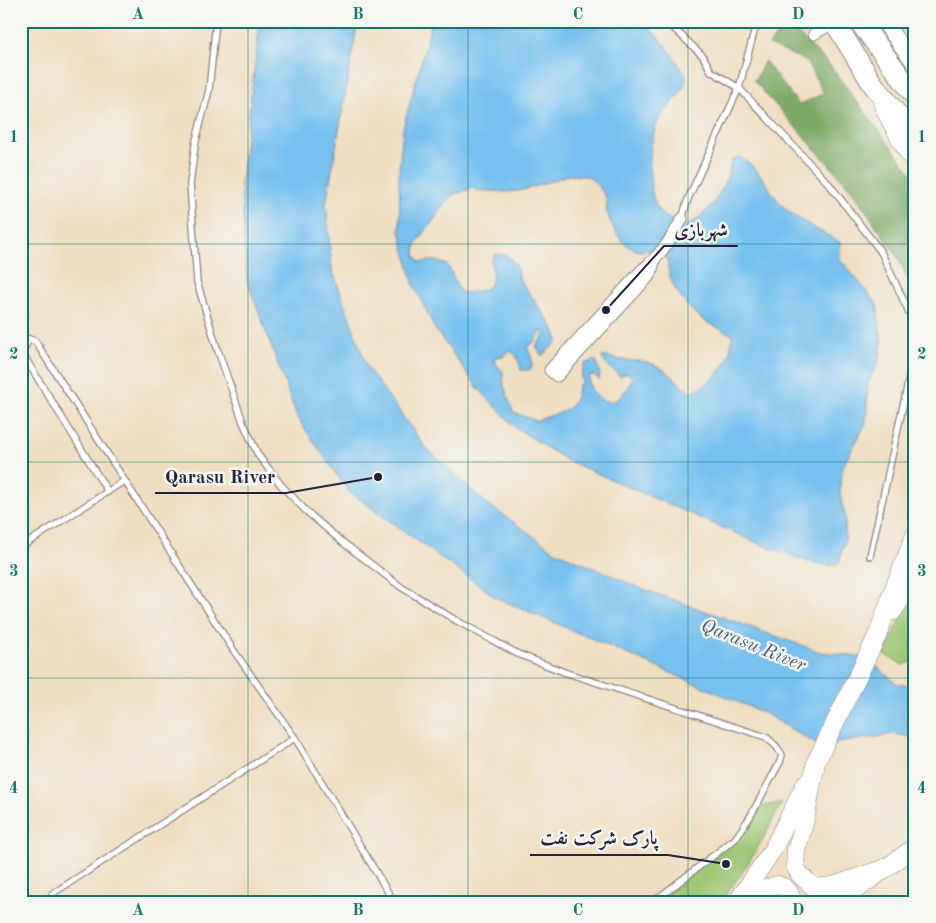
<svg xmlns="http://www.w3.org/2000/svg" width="936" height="923" font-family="'Old Standard TT',Amiri,serif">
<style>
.green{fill:#9ec875;stroke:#607558}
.forest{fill:#7eac66;stroke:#506750}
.water{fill:#76c1ef;stroke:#4c7295;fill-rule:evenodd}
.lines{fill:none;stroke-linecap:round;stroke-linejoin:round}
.lane-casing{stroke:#89807e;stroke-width:8}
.street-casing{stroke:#89807e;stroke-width:13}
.secondary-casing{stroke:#89807e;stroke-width:17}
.primary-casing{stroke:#89807e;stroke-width:19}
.highway-casing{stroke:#89807e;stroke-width:22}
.lane{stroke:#fff;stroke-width:5.5}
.street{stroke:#fff;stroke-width:11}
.secondary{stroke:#fff;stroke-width:15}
.primary{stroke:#fff;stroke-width:18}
.highway{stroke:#fff;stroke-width:20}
.grid{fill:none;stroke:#0f766e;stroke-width:1;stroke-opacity:0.55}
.labels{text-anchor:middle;stroke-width:5;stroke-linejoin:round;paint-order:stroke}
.water-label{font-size:19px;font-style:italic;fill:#3f5a7a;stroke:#f6f6f2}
.leader{fill:none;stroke:#22223b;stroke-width:2}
.callout-dot{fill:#22223b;stroke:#f6f6f2;stroke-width:2}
.callout-label{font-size:19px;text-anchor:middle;font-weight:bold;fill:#22223b;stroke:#f6f6f2;stroke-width:5;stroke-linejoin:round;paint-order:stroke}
.neatline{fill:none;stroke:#0f766e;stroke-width:2}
.grid-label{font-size:16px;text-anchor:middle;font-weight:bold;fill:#0f766e}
</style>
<rect width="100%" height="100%" fill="#f6f6f2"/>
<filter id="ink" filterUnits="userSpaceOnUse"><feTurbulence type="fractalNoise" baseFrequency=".02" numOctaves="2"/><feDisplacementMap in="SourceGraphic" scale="10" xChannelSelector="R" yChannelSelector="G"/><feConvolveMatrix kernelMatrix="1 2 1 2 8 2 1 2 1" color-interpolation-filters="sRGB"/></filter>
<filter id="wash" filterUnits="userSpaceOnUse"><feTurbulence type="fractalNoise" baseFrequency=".0096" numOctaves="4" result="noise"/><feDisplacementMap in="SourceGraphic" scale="20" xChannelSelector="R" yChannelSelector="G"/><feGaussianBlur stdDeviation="1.12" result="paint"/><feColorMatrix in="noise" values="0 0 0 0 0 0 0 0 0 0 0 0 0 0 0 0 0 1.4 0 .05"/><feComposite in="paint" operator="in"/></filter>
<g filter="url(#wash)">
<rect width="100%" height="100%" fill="#f0dec0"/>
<g class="green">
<path d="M915,587V661L903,665L884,654Z"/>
<path d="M782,802C764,838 746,872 719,902H656L736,840L756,808Z"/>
</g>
<path class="forest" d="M787,23L828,63L915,178V294L897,256L851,189L754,81L765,61L799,105L824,93L806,61L769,45Z"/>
<g class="water">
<path d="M260,21H358L326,204L332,269L367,367L426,448L486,503L553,550L635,586L820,652L866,657L897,684L915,685V737L893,734L819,746L766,714L497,598L348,491L298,419L247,280L241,182Z"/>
<path d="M432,21H643C657,35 669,48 679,65C681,67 685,71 685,75C689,88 666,108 659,119C648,139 645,193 660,212C666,219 678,222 687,226C714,209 724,191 732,160L738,157C762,167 769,195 788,211C804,223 824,233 841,243L840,259L877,304L882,342L878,364L868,383L866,423L843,466L840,485L841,501L845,515V540L839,563L829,566L809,562L760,544L566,460L515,427L478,388L435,329L413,283L400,231L399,170L403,129ZM568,175L588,176C597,184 611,197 606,210C614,232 627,260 655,248L668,260C666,282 685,306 702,319C711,325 723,330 733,335C731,344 730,355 726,362C721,373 702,391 690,391C682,387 678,381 672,376C652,360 644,361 621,360C614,359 609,356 602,357C608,370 614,368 620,377L624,374H629L633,378C624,394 612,413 595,394C590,389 588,383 589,376L594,375L599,380L600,374L596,360L584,364L581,377L582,383L578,385C577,413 558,412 536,421L513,412C509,399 502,386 503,372L494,361L497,356L503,357L508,351C518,352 519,362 521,370H530C535,362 530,354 527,347L534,342L542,331L545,334L536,346L542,356L558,341L553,327L520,280L516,265L508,256L501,254L495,255L491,261C497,289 486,292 461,293C455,283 453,273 446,264L434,261L419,262L415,254L416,244L452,195L473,188L476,190L506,192L524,190Z"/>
</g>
</g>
<g filter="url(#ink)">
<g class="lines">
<g class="lane-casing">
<g id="lane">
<path d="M216,21L209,90L195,145L190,184L197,282L217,348L243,422L258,455L281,485L307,512L341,541L401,587L457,621L518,654L564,672L766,737L776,746L782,755L780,762L750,817L735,839L653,902"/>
<path d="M666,21L703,56L711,71L739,88L829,184L881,252L915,325"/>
<path d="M682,219L688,199L739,88L757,21"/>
<path d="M21,337L35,341L234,651L295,738L394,902"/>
<path d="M22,353L108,492"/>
<path d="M22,353L29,339"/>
<path d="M21,547L124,481"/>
<path d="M870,556L915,351"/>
<path d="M21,825L25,830L21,833"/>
<path d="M52,894L295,738"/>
</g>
</g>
<g class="street-casing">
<g id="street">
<path d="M814,34L834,22"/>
<path d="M654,261L651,274L557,376L550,370L643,269C661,255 672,239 682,219"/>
</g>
</g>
<g class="secondary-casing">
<path id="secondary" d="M883,21L915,64"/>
</g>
<g class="primary-casing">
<g id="primary">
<path d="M883,106L903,144L915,163"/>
<path d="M893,611L906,591L915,572"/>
<path d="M888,867L833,886L815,888L800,875L795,866L796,851L805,820L816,762L878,634L894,588L915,535"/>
<path d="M737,902L772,851L806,783"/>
<path d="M755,902L767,888L778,885C788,888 790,892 792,902"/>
<path d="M834,902L860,887L915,847"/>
</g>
</g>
<g class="highway-casing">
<g id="highway">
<path d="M834,21L872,83L915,137"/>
<path d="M859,21L915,96"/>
</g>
</g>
<use href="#lane" class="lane"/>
<use href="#street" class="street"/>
<use href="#secondary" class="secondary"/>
<use href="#primary" class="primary"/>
<use href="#highway" class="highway"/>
</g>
</g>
<path class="grid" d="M248,21V902M468,21V902M688,21V902M21,244H915M21,462H915M21,678H915"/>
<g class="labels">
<g class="water-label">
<text transform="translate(754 644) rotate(22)" y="7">Qarasu River</text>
</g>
</g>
<path class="leader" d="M606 310L664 246H738M378 477L286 493H155M726 864L668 855H530"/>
<g class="callout-dot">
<circle cx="606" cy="310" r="5"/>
<circle cx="378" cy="477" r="5"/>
<circle cx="726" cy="864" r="5"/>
</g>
<g class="callout-label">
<text x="701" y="236">شهربازی</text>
<text x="220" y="483">Qarasu River</text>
<text x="599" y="844">پارک شرکت نفت</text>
</g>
<rect width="936" height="923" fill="none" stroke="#f6f6f2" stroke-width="55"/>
<rect x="28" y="28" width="880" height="868" class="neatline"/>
<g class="grid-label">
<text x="138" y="19">A</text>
<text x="358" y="19">B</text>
<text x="578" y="19">C</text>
<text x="798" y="19">D</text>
<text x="14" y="142">1</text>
<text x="922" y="142">1</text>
<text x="14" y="359">2</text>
<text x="922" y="359">2</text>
<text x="14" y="576">3</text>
<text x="922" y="576">3</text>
<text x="14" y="793">4</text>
<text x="922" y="793">4</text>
<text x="138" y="915">A</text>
<text x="358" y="915">B</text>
<text x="578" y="915">C</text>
<text x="798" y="915">D</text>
</g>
</svg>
